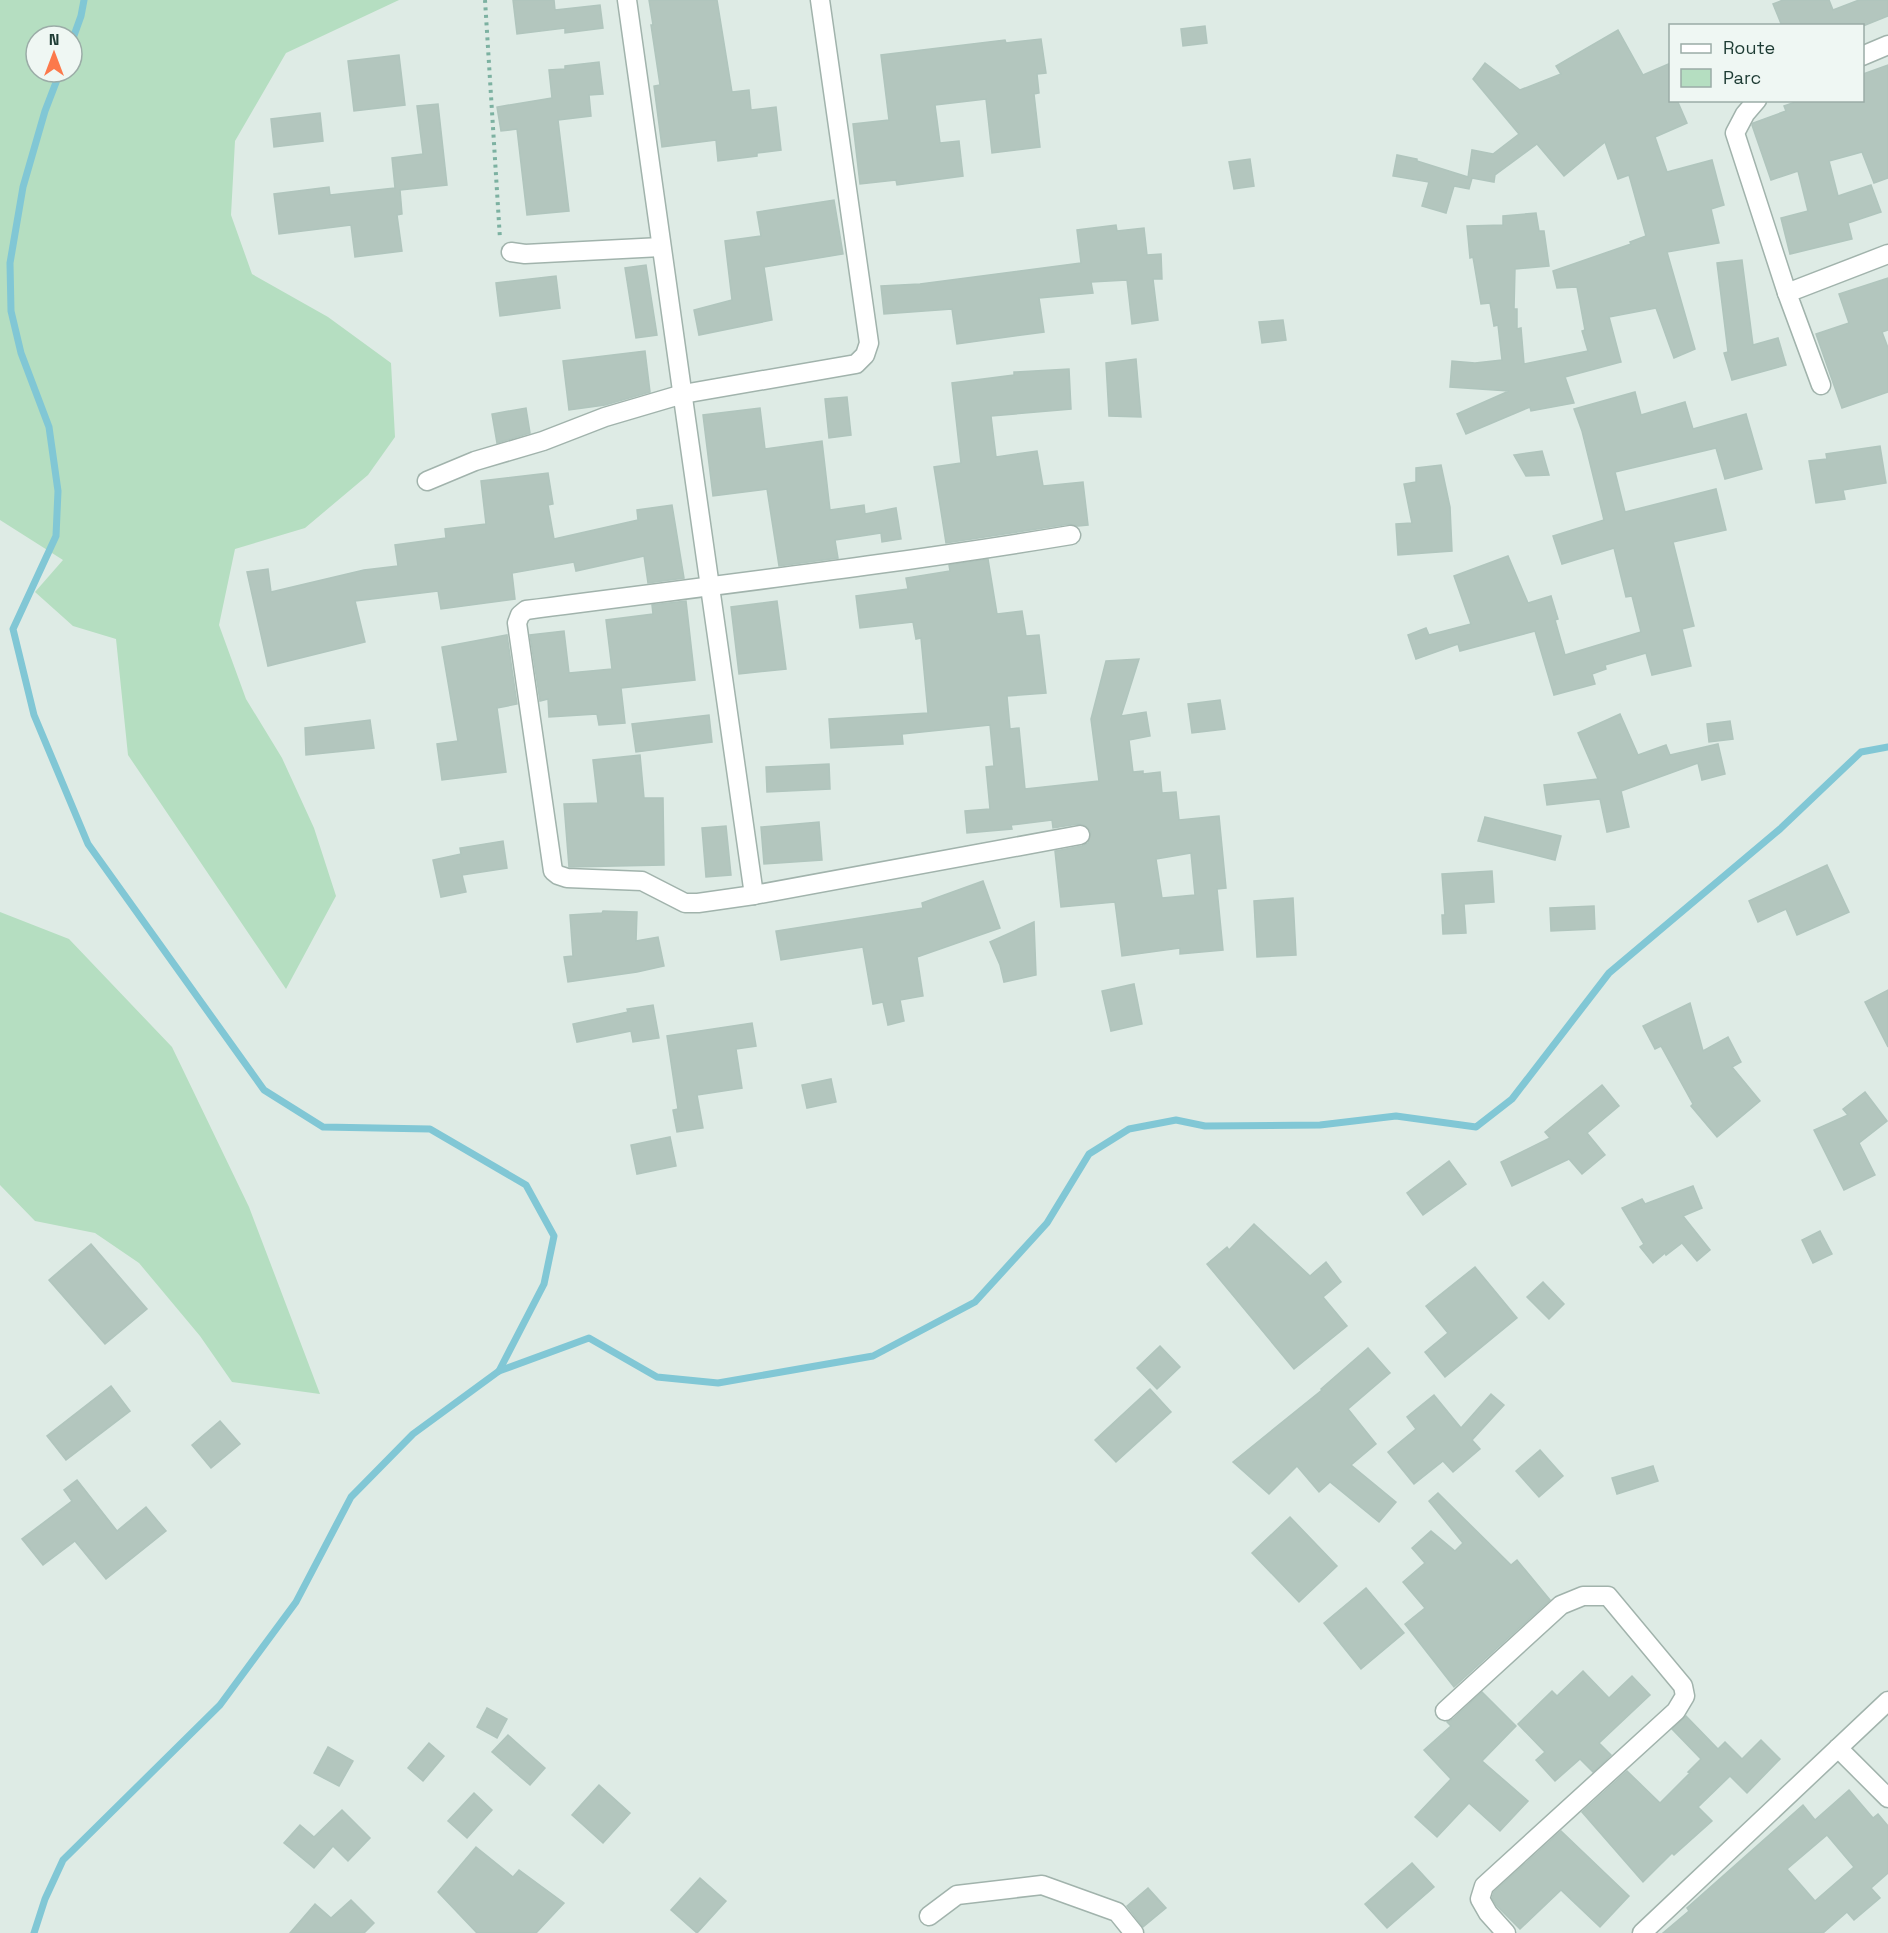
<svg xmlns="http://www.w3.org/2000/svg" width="1888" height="1933" font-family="'Space Grotesk',sans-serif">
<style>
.green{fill:#b5dec1;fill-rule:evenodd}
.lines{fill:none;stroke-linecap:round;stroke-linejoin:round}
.stream{stroke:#81c7d5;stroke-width:7}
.building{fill:#b3c6be;stroke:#b0c5bd;stroke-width:1.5;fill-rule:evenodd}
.minor-casing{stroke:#a1b3ac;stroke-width:21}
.path{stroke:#7cb1a1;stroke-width:4;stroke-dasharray:3 4.5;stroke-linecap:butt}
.minor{stroke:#fff;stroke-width:18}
</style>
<rect width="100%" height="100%" fill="#deebe5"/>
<g class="green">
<path d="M0,0H399L286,53L235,141L231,215L252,274L328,317L391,363L395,437L368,475L305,528L235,549L219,625L246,699L282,758L314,828L336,896L286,989L128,755L116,639L73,626L35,592L63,560L0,520ZM36,36H72V72H36Z"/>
<path d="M0,912L69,939L172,1047L249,1207L320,1394L232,1382L200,1336L139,1263L95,1233L35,1221L0,1185Z"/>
</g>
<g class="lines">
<g class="stream">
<path d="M72,41L81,16L84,0"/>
<path d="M60,72L45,111L23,187L10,263L11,311L21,353L49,427L58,491L56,536L13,629L34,715L88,844L264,1090L323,1127L430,1129L526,1185L554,1236L544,1284L499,1371"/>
<path d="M34,1933L45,1899L63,1860L220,1705L296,1602L351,1497L413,1434L499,1371L589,1338L657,1377L718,1383L873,1356L975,1302L1047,1223L1089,1154L1129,1129L1176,1120L1205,1126L1320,1125L1396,1116L1476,1127L1512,1099L1609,973L1780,829L1861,752L1888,747"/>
</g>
</g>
<g class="building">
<path d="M513,0H554L555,10L600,5L603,28L565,33V28L517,34Z"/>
<path d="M649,0H717L732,92L749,90L751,110L776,107L781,150L757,153V156L718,161L716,140L662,147L654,86L660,85L651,25H653Z"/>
<path d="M1783,0H1829L1833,10L1859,0H1888V16L1863,26H1782L1773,4Z"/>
<path d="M1205,26L1207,43L1183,46L1181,29Z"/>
<path d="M1618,30L1643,75L1671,63V100H1677L1687,123L1655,137L1667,172L1712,160L1724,205L1711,209L1719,243L1667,252L1695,349L1674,358L1656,308L1609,317L1621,362L1565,377L1574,403L1531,411L1530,407L1466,434L1457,414L1509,391L1450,387L1452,361L1475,363L1502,360L1498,325L1494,326L1490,303L1481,304L1473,257L1470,258L1467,226L1503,225V216L1536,213L1539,231H1544L1549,266L1515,269L1514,309H1517V329L1521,328L1524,364L1588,351L1582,331L1585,330L1577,287L1557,288L1553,271L1631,244L1630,242L1646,236L1629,175L1618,179L1605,142L1564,176L1537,144L1495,175L1494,182L1472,178L1469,189L1454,186L1446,213L1422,206L1429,182L1393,176L1397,155L1417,159V161L1468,177L1472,150L1493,154L1519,134L1473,79L1485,63L1520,90L1561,74L1556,66Z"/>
<path d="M1041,39L1046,73L1037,74L1039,93L1034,94L1040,147L992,153L986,99L935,105L940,143L959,141L963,176L897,185L896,180L860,184L853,124L889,120L881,55L1005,40L1006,43Z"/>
<path d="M399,55L405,105L354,111L348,61Z"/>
<path d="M599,62L603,94L589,95L591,116L558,120L569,211L527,215L517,129L501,131L497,107L552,98L549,70L565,69V66Z"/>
<path d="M1888,65V178L1874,183L1862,152L1829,161L1838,196L1871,185L1881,212L1848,223L1852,239L1790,254L1781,218L1808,211L1798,171L1771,180L1752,125L1753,123L1786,111L1784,106L1801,100H1863V74Z"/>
<path d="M438,104L447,185L400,190L402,214L397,215L402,251L355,257L351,225L279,234L274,194L329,187L330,195L395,188L392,158L423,154L417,106Z"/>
<path d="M320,113L323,141L274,147L271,119Z"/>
<path d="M1250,159L1254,186L1234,189L1229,162Z"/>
<path d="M834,200L843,254L764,267L772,320L699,335L694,310L732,300L725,241L761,236L757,212Z"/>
<path d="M1116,225L1117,231L1144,228L1147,255L1161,254L1162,279H1153L1158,320L1132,324L1127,280L1091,282L1093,293L1039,298L1044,332L957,344L952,309L884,314L881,286L920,284L1081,263L1077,230Z"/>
<path d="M1742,260L1753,345L1778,338L1786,365L1732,380L1724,353L1728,352L1717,263Z"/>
<path d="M646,265L657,335L636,338L625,268Z"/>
<path d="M556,276L560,308L500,316L496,283Z"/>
<path d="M1888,278V330L1882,332L1888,348V392L1842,408L1816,334L1849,323L1839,294Z"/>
<path d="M1283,320L1286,340L1262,343L1259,322Z"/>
<path d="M645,351L650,392L605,405L569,410L563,361Z"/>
<path d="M1136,359L1141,417L1109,416L1106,363Z"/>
<path d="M1069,369L1071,409L991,416L996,457L1037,451L1043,486L1083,482L1088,525L1078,526L1069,524L946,543L934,467L961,463L952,383L1014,375V372Z"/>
<path d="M1635,392L1641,415L1685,402L1693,429L1746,414L1762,469L1725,479L1716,448L1615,472L1625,512L1716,489L1726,530L1673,542L1694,626L1682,629L1691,666L1652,675L1646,653L1605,665L1606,669L1592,674L1595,684L1554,695L1535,631L1460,651L1458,644L1416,659L1408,635L1426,628L1429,635L1471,624L1454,576L1508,556L1528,603L1551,596L1558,619L1555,620L1565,655L1641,632L1632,596L1626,597L1614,548L1562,564L1553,536L1604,520L1582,431L1574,409Z"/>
<path d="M847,397L851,435L829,438L825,399Z"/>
<path d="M526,408L530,433L497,443L492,414Z"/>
<path d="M760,408L765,449L822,441L830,510L864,505L865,514L896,508L901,539L882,542L881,533L835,540L838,558L779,566L767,489L713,496L703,415Z"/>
<path d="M1880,446L1886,483L1843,490L1845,499L1816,503L1809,461L1827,459L1826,454Z"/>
<path d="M1542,451L1549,475L1526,476L1514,455Z"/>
<path d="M1441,465L1450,507L1452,551L1398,555L1396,524L1412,523L1404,484L1416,482V468Z"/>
<path d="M548,473L553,504L548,505L554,539L638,520L637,510L672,505L684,578L648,583L644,556L576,571L574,562L512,573L515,599L441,609L438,591L355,601L365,642L268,666L247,572L268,569L271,592L364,570L398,566L395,545L446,538L445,529L486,524L481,481Z"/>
<path d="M988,559L997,614L1022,611L1026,636L1039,635L1046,693L1007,696L1010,729L1019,728L1025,789L1099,781L1091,719L1106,661L1139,659L1121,716L1146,712L1150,736L1129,740L1133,772L1143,771V774L1160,772L1162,793L1176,792L1179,820L1219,816L1226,888L1217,889L1223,950L1180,954V948L1122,956L1115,902L1061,907L1055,851L1082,846L1088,843L1091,832L1084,825L1078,824L1053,828L1052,820L1011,825L1012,829L967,833L965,811L990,809L986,767L994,766L990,725L902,734L903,744L831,748L829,719L928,713L921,638L916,639L913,622L860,628L856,596L908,589L906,578L950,571L949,565ZM1191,853L1195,895L1162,898L1156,859Z"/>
<path d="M686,601L695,680L621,688L625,723L599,725L597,714L549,717L548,699L540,701L530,635L564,631L569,673L612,669L606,620L653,614L652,605Z"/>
<path d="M777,601L786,669L739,674L731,607Z"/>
<path d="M507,635L517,704L497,708L506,772L442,780L437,744L458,741L442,647Z"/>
<path d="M1220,700L1225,729L1192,733L1188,704Z"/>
<path d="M1620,714L1638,755L1666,745L1670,755L1718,744L1725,774L1702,780L1698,763L1621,791L1629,827L1607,832L1600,799L1547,805L1544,785L1598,779L1578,733Z"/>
<path d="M709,715L712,742L636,752L632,724Z"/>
<path d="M370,720L374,748L306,755L305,728Z"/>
<path d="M1730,721L1733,739L1709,742L1707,724Z"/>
<path d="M640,755L644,798H663L664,865L569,867L564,804L598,803L593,760Z"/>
<path d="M829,764L830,789L767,792L766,767Z"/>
<path d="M1485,817L1561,836L1555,860L1478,841Z"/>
<path d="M819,822L822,860L764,864L761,827Z"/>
<path d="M726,826L731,875L706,877L702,828Z"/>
<path d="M503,841L507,868L462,875L466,892L441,897L433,860L461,854L460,848Z"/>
<path d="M1827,865L1849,912L1797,935L1786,909L1758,922L1749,901Z"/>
<path d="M1492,871L1494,902L1464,904L1466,933L1443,934L1442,915H1445L1442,874Z"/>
<path d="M983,881L1000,928L917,957L923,996L900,1000L904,1021L888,1025L883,1002L873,1004L863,947L781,960L776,931L923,908L922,903Z"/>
<path d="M1293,898L1296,955L1257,957L1254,901Z"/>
<path d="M1594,906L1595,929L1551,931L1550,908Z"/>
<path d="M603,911L637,912L636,941L658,937L664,966L637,972L568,982L564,957L573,956L570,915L602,913Z"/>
<path d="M1034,922L1036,975L1004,982L1000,965L990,942Z"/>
<path d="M1134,984L1142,1024L1111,1031L1102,991Z"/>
<path d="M1888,990V1047L1865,1002Z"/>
<path d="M1690,1003L1703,1051L1728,1037L1741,1062L1732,1067L1760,1101L1717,1137L1691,1106L1693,1104L1661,1046L1655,1049L1643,1026Z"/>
<path d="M653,1005L659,1038L633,1042L631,1031L577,1042L573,1024L628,1012L627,1009Z"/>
<path d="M752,1023L756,1046L736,1049L742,1088L697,1095L703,1128L677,1132L673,1110L678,1109L667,1036Z"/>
<path d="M831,1079L836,1102L807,1108L802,1085Z"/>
<path d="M1602,1085L1619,1106L1587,1133L1605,1155L1582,1174L1569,1159L1512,1186L1501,1162L1550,1138L1545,1132Z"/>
<path d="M1865,1092L1887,1121L1859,1143L1875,1175L1844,1190L1814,1130L1848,1115L1843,1109Z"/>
<path d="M670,1137L676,1166L637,1174L631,1145Z"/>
<path d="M1449,1161L1466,1184L1423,1215L1407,1193Z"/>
<path d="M1693,1186L1702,1208L1683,1216L1710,1250L1697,1261L1682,1243L1666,1255L1665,1253L1653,1263L1640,1247L1644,1244L1622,1208L1642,1199L1645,1204Z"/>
<path d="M1254,1224L1310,1276L1326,1262L1341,1282L1323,1297L1347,1326L1294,1369L1207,1264L1227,1247L1229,1250Z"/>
<path d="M1820,1231L1832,1254L1813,1263L1802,1240Z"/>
<path d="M91,1244L147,1309L105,1344L49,1280Z"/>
<path d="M1475,1267L1517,1318L1445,1377L1425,1352L1448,1333L1426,1306Z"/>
<path d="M1543,1282L1564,1304L1549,1319L1527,1297Z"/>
<path d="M1160,1346L1180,1367L1157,1389L1137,1368Z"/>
<path d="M1368,1348L1390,1373L1348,1409L1376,1444L1351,1465L1396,1502L1379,1522L1330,1482L1319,1492L1297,1466L1269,1494L1233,1462L1322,1390L1321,1389Z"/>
<path d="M111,1386L130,1411L66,1460L47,1436Z"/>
<path d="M1150,1389L1171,1412L1116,1462L1095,1440Z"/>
<path d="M1491,1394L1504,1405L1472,1440L1480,1449L1453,1472L1443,1461L1414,1484L1388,1452L1416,1429L1407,1417L1434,1395L1461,1428Z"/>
<path d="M220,1421L240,1444L211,1468L192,1445Z"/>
<path d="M1540,1450L1563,1476L1539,1497L1516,1471Z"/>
<path d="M1653,1466L1658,1481L1617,1494L1612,1478Z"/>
<path d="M77,1480L117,1531L146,1507L166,1531L106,1579L75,1541L43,1565L22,1539L72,1501L64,1490Z"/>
<path d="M1438,1493L1511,1565L1517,1560L1550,1600L1454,1687L1405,1624L1425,1608L1403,1582L1425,1563L1412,1548L1431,1531L1455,1551L1463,1543L1429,1501Z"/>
<path d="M1290,1517L1337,1566L1299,1602L1252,1553Z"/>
<path d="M1366,1588L1404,1633L1361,1669L1324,1623Z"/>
<path d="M1583,1671L1609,1698L1632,1676L1650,1695L1599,1743L1611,1755L1593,1772L1580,1759L1555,1781L1536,1760L1545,1752L1518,1724L1552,1691L1557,1696Z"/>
<path d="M1482,1692L1516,1726L1482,1761L1528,1801L1500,1831L1469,1803L1437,1837L1415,1817L1451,1779L1424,1750L1451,1726L1447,1722L1453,1719Z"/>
<path d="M487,1708L507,1719L497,1738L477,1727Z"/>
<path d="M1686,1716L1718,1749L1725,1742L1742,1759L1761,1740L1780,1759L1747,1793L1730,1776L1698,1807L1712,1821L1674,1855L1672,1853L1643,1882L1582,1812L1627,1771L1660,1803L1690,1773L1688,1772L1701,1759L1672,1729Z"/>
<path d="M508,1735L545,1768L530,1785L492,1752Z"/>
<path d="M429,1743L444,1756L423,1781L408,1768Z"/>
<path d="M328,1747L353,1761L339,1786L314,1773Z"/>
<path d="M599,1785L630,1813L603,1843L572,1815Z"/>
<path d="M1849,1790L1873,1818L1878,1814L1888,1826V1873L1871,1888L1880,1898L1854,1920L1847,1912L1823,1933H1663L1689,1911L1687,1908L1803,1805L1815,1820ZM1827,1835L1854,1867L1815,1901L1787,1869Z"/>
<path d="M474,1793L492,1810L467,1838L448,1821Z"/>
<path d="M342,1810L370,1838L348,1861L333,1846L314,1868L284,1843L300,1825L314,1837Z"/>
<path d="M1561,1831L1629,1896L1600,1927L1561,1890L1520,1929L1497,1906L1492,1898L1494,1892Z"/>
<path d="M476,1847L513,1877L519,1870L564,1903L536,1933H477L438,1892Z"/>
<path d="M1412,1863L1434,1887L1387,1928L1365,1904Z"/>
<path d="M700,1878L726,1901L697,1933L671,1910Z"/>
<path d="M1148,1888L1166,1908L1143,1927L1127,1906Z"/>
<path d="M351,1900L374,1923L364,1933H290L315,1904L331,1918Z"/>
</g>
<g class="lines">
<g class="minor-casing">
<g id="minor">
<path d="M627,0C667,299 713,596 754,895"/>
<path d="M1862,56L1888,45"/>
<path d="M1757,100L1745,114L1735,133L1787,293"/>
<path d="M511,252L525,254L661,247"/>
<path d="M1821,385L1787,293L1888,254"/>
<path d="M427,481L475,461L543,441L605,417L683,394L856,364L865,355L869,343L820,0"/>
<path d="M1071,535C890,565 708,586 526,610L520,615L517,623L553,871L558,875L567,878L642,881L685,903H698L754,895L1080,835"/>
<path d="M1445,1711L1561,1605L1583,1596H1608L1683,1686L1685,1696L1676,1711L1484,1886L1480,1899L1488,1913L1506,1933"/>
<path d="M1838,1748L1888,1798"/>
<path d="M929,1916L957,1895L1042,1885L1117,1912L1134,1933"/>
<path d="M1642,1933L1888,1701"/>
</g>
</g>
<path class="path" d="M485,0L500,239"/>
<use href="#minor" class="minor"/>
</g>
<rect x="1669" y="24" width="195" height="78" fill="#eff7f3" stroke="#9baca7" stroke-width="1.5"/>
<rect x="1681" y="44" width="30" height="9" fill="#ffffff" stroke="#9baca7" stroke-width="1.5"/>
<text x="1723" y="54" font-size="18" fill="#1e3c34">Route</text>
<rect x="1681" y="69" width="30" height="18" fill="#b5dec1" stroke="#9baca7" stroke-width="1.5"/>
<text x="1723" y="84" font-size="18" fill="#1e3c34">Parc</text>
<g transform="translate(54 54)"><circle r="28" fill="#eff7f3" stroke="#9baca7" stroke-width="1.5"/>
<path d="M0-4.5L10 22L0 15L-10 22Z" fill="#fc794b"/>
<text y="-9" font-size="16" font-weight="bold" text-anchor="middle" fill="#1e3c34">N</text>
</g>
</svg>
